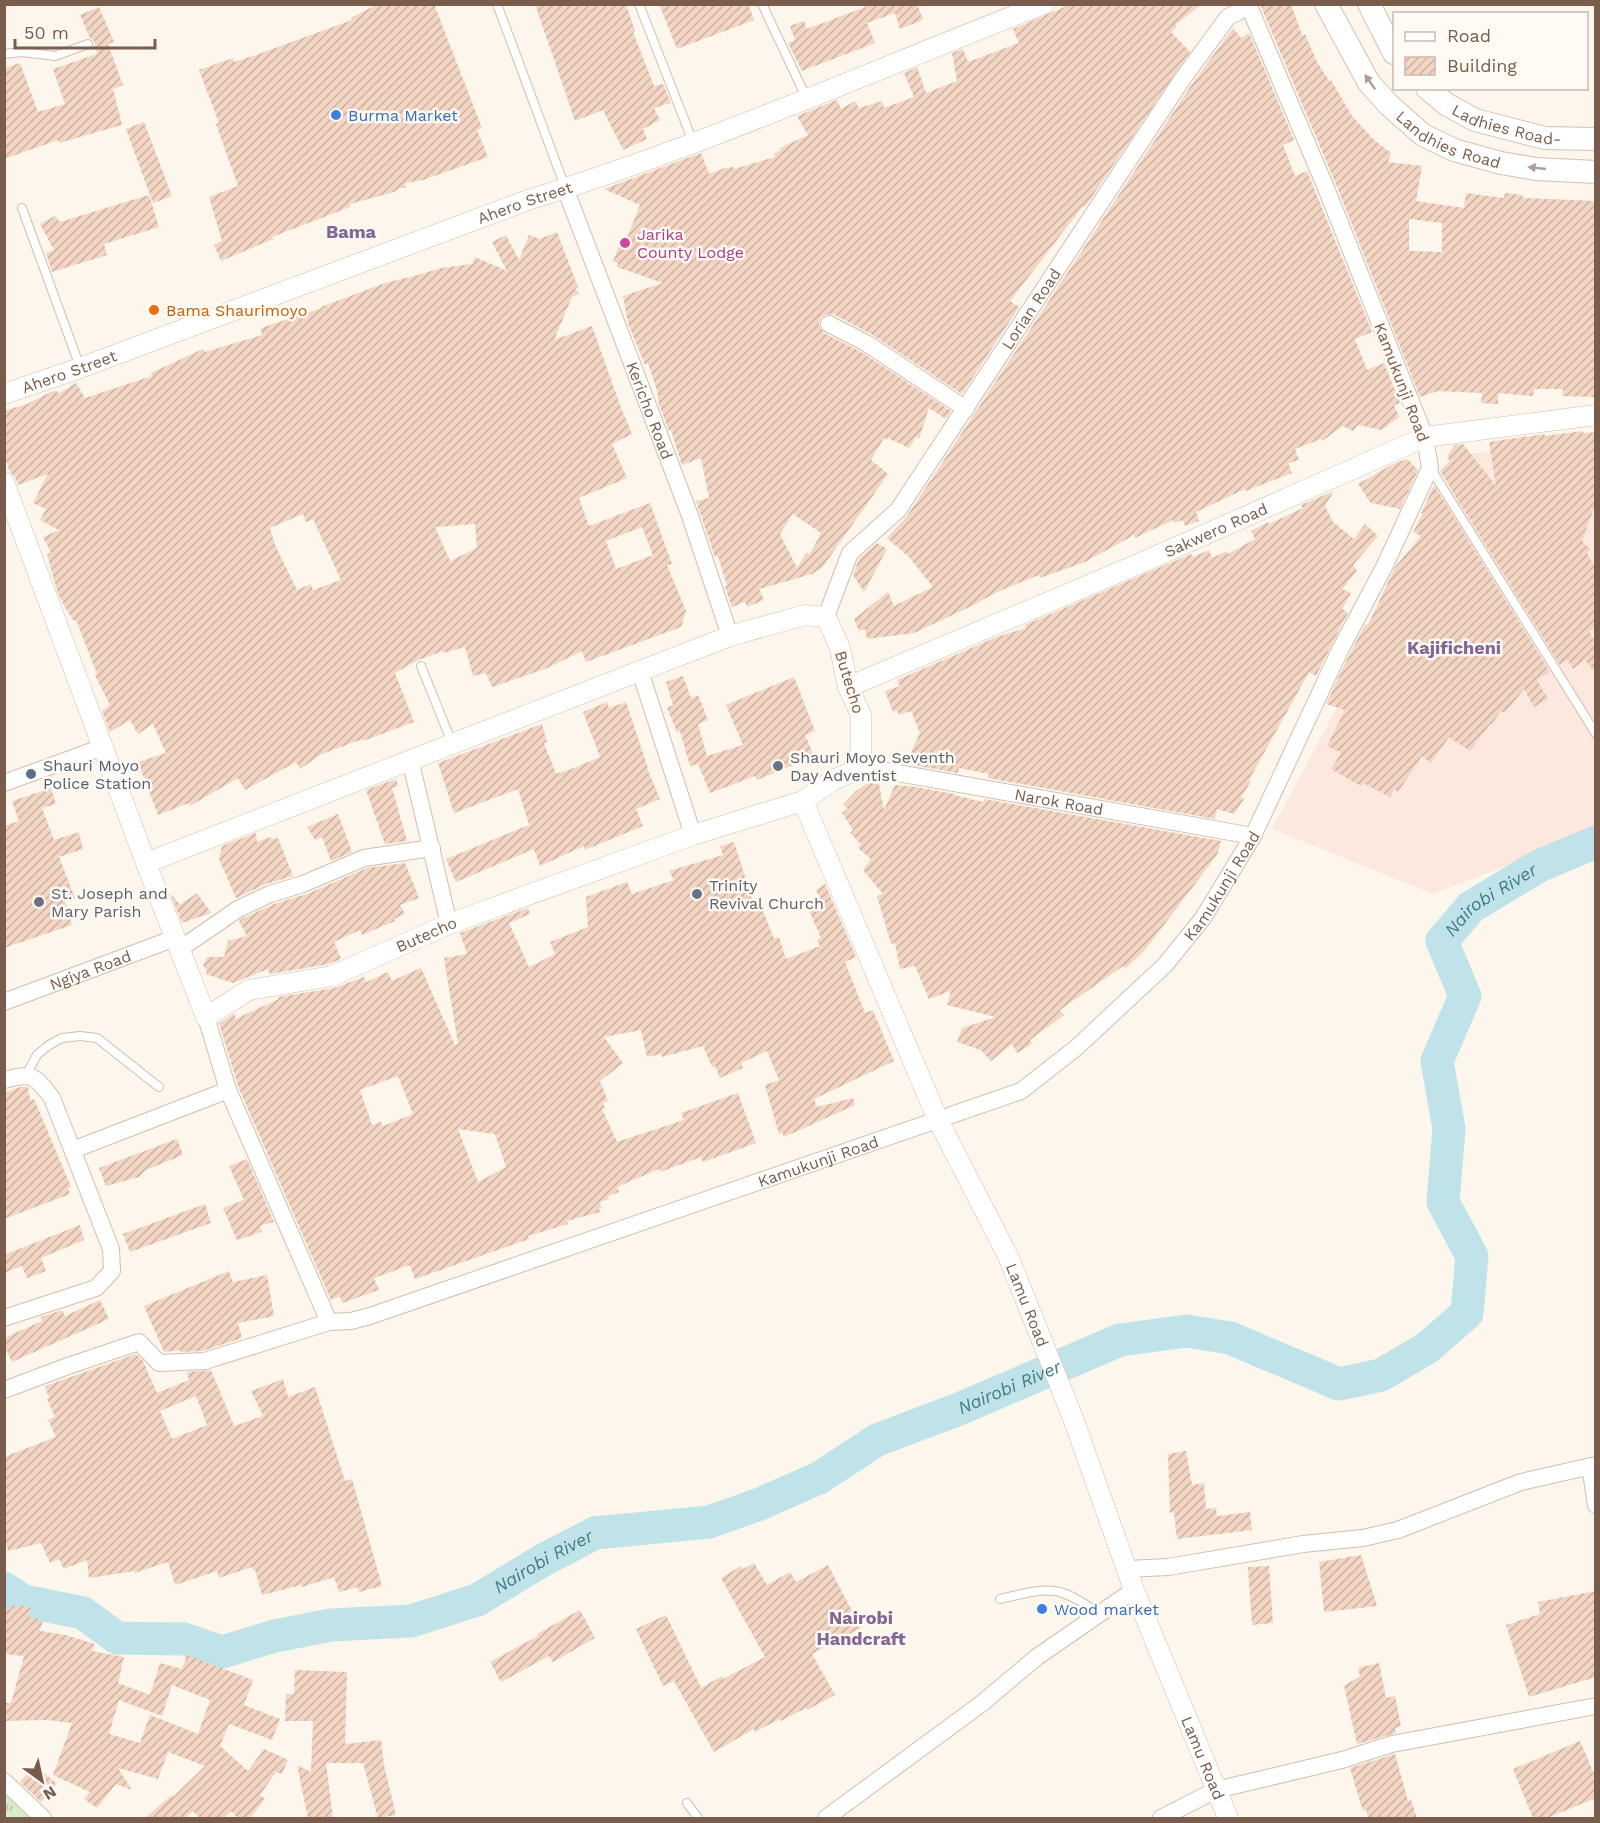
<svg xmlns="http://www.w3.org/2000/svg" width="1600" height="1823" font-family="'Work Sans',sans-serif">
<style>
.commercial{fill:#fde8e0}
.grass{fill:url(#grass-tufts)}
.lines{fill:none;stroke-linecap:round;stroke-linejoin:round}
.river{stroke:#bfe3e8;stroke-width:33}
.building{fill:url(#building-hatch);fill-rule:evenodd}
.service-casing{stroke:#d1beb0;stroke-width:10}
.minor-casing{stroke:#d1beb0;stroke-width:18}
.tertiary-casing{stroke:#d1beb0;stroke-width:21}
.secondary-casing{stroke:#d6c0b0;stroke-width:24}
.service{stroke:#fff;stroke-width:8}
.minor{stroke:#fff;stroke-width:16}
.tertiary{stroke:#fff;stroke-width:20}
.secondary{stroke:#fff;stroke-width:22}
.oneway{fill:#af9d94}
.shop-dot{fill:#3f7fe0;stroke:#fffaf3;stroke-width:2}
.hotel-dot{fill:#d1479c;stroke:#fffaf3;stroke-width:2}
.food-dot{fill:#e8710a;stroke:#fffaf3;stroke-width:2}
.worship-dot{fill:#6b7280;stroke:#fffaf3;stroke-width:2}
.service-dot{fill:#5c6f8a;stroke:#fffaf3;stroke-width:2}
.labels{text-anchor:middle;stroke-width:5;stroke-linejoin:round;paint-order:stroke}
.shop-label{font-size:16px;fill:#366cbe;stroke:#fffaf3;text-anchor:start}
.street-label{font-size:16px;fill:#7a5c4d;stroke:#fffaf3}
.hotel-label{font-size:16px;fill:#b23c85;stroke:#fffaf3;text-anchor:start}
.food-label{font-size:16px;fill:#c56008;stroke:#fffaf3;text-anchor:start}
.worship-label{font-size:16px;fill:#5b616d;stroke:#fffaf3;text-anchor:start}
.service-label{font-size:16px;fill:#4e5e75;stroke:#fffaf3;text-anchor:start}
.neighbourhood-label{font-size:18px;font-weight:bold;fill:#846695;stroke:#fffaf3}
.water-label{font-size:18px;font-style:italic;fill:#437c86;stroke:#fffaf3}
</style>
<defs>
<pattern id="grass-tufts" width="24" height="20" patternUnits="userSpaceOnUse" patternTransform="scale(1.5)"><rect width="24" height="20" fill="#d8ecc9"/><path d="M3 7l-1-3M5 7V3M7 7l1-3M15 17l-1-3M17 17v-4M19 17l1-3" fill="none" stroke="#b4c2a5"/></pattern>
<pattern id="building-hatch" width="6" height="6" patternUnits="userSpaceOnUse" patternTransform="scale(1.5)"><rect width="6" height="6" fill="#f3d5c3"/><path d="M-1 1l2-2M0 6l6-6M5 7l2-2" fill="none" stroke="#cab0a1"/></pattern>
</defs>
<rect width="100%" height="100%" fill="#fdf6ec"/>
<path class="commercial" d="M1595,441V828L1587,834L1433,894L1272,829L1467,463L1468,454Z"/>
<path class="grass" d="M5,1791L32,1818H5Z"/>
<g class="lines">
<path class="river" id="s1" d="M4,1588L24,1601L83,1613L117,1638L184,1639L222,1652L275,1636L331,1625L411,1621L477,1600L545,1559L595,1533L709,1522L760,1504L819,1478L877,1440L959,1409L1120,1340L1187,1331L1230,1338L1339,1384L1381,1375L1427,1348L1467,1313L1472,1256L1443,1202L1449,1129L1437,1061L1465,996L1442,941L1471,907L1539,866L1596,842"/>
</g>
<g class="building">
<path d="M378,4H434L482,128L477,130L488,157L423,180L405,183L406,188H400L394,192L350,204V207L272,237L273,239L221,261L214,245L222,241L209,197L238,186L216,124L219,123L199,70L233,58L234,62L253,56L352,20L351,18Z"/>
<path d="M535,4H626L635,31L633,32L654,86L663,84L671,103L654,108L660,120L643,129L647,139L623,150L603,110L575,121Z"/>
<path d="M659,4H748L754,20L677,49Z"/>
<path d="M873,4H917L923,20L900,29L895,13L867,23L875,43L802,71L788,43L795,40L790,26L804,21L807,29Z"/>
<path d="M1071,4H1202L1176,24L1177,26L1171,32L1190,52L1085,207L1083,206L1010,301L1019,307L962,394L871,334L833,314L824,315L820,319L819,325L824,333L861,352L951,411L946,419L929,408L919,439L916,437L909,448L888,438L887,440L884,438L871,460L888,474L822,568L812,574L759,589L764,600L747,607L745,602L732,607L725,587L727,586L718,556L715,557L696,501L709,498L701,458L682,465L671,430L669,431L659,404L657,390L648,363L645,365L628,323L623,296L663,283L617,267L618,263L613,261L621,241L625,243L640,205L604,189L701,153L709,174L725,168L733,167L734,169L775,157L774,154L781,150L780,148L808,135L797,116L837,100L841,109L855,101L859,108L882,101L884,108L914,97L904,73L917,67L926,93L957,81L952,53L963,49L968,62L1019,43L1013,29ZM793,514L821,533L810,554L806,553L797,568L780,534Z"/>
<path d="M1260,4H1291L1302,35L1305,34L1317,62L1330,82L1331,80L1352,116L1374,140L1391,153L1388,162L1422,166L1416,201L1464,208L1466,193L1504,198L1505,193L1523,195L1522,198L1596,201V397L1562,396L1563,389H1534L1533,396L1498,393V404L1481,403L1482,393L1438,391L1420,397L1336,184ZM1409,219L1442,223V252L1409,251Z"/>
<path d="M99,7L114,42L108,44L123,85L113,89L122,125L59,143L58,140L4,159V68L20,63L38,112L65,104L53,69L97,54L94,41L90,38L80,15Z"/>
<path d="M1233,28L1241,38L1249,33L1294,140L1283,145L1295,176L1307,171L1372,332L1355,339L1367,370L1384,363L1400,403L1394,405L1399,417L1382,430L1358,425L1353,431L1343,426L1322,441L1321,439L1295,449L1299,460L1288,463L1292,473L1246,491L1245,489L1196,512L1199,521L1185,526L1183,520L1174,523L1173,520L1135,538L1134,535L1085,562L1040,578L1039,575L997,592L972,606L914,633L867,639L865,629L859,631L854,619L888,592L894,606L933,587L909,557L887,538L907,516L1190,87Z"/>
<path d="M144,122L172,196L153,203L126,129Z"/>
<path d="M149,195L159,227L104,244L107,255L52,272L46,253L54,250L40,224L55,216L60,222Z"/>
<path d="M557,232L578,287L575,288L579,294L572,297L554,340L592,326L620,405L632,434L612,444L627,478L579,498L589,526L650,503L672,564L667,565L686,611L681,627L586,662L582,651L545,669L492,687L486,673L473,676L465,647L443,653V651L418,660L395,673L414,722L363,741V739L322,754L300,769L296,762L245,790L238,778L190,806L189,803L158,815L138,762L166,753L153,724L138,734L130,720L110,732L102,711L110,705L95,675L97,674L76,620L74,621L68,612L58,594L47,554L51,553L43,537L59,530L40,520L46,509L33,503L48,474L18,485L15,477L10,472L4,455V411L27,404L53,391H57L58,394L76,383L85,398L152,376L151,373L203,349L205,352L262,335L261,328L322,308L321,307L385,283L410,277L442,268L472,264L475,257L507,271L492,242L506,235L519,260L529,235L540,239ZM303,514L306,522L313,519L341,580L313,590L311,584L297,590L275,545L270,528ZM475,524L477,548L450,561L435,527ZM642,527L653,555L616,569L606,541Z"/>
<path d="M1583,431V433L1596,432V503L1582,541L1591,550L1587,553L1596,569V627L1589,631L1596,644V674L1585,660L1573,669L1567,660L1560,665L1440,471L1450,461L1447,457L1454,445L1463,444L1496,486L1489,442L1544,434L1545,436Z"/>
<path d="M1407,459L1418,470L1400,509L1371,503L1358,484L1393,464Z"/>
<path d="M1434,485L1550,672L1537,680L1548,699L1534,707L1524,689L1505,713L1501,711L1491,725L1490,724L1470,751L1449,737L1431,763L1422,756L1398,792L1394,789L1390,797L1363,783L1361,786L1331,769L1341,753L1327,746L1345,710L1326,704L1349,655L1365,625L1369,623L1395,567L1421,536L1413,532L1423,513H1421Z"/>
<path d="M1334,491L1325,506L1333,522L1354,539L1365,524L1378,536L1353,565L1357,571L1342,589L1351,593L1342,609L1348,613L1316,676L1309,672L1249,780L1251,781L1241,798L1244,799L1234,814L1217,809L1215,819L988,778L989,774L959,768L958,773L919,766L907,760L920,733L911,711L899,715L897,710L893,712L885,691L900,686L897,680L997,637L1026,628L1025,625L1191,554L1193,557L1209,550L1212,558L1227,551L1228,554L1255,539L1251,531L1268,522L1269,524L1303,508L1301,505Z"/>
<path d="M877,543L887,549L864,592L853,575L859,559Z"/>
<path d="M683,676L691,698L698,695L708,720L698,724L707,756L743,745L726,705L794,677L815,731L805,735L814,756L757,780L755,776L710,793L698,764L690,766L680,731L677,732L667,708L673,705L666,682Z"/>
<path d="M607,702L609,708L626,702L648,768H647L660,799L636,809L643,826L585,850L584,846L540,866L534,849L456,882L446,859L529,825L518,789L454,813L438,763L542,724L547,742L544,743L556,774L574,768L600,757L583,712Z"/>
<path d="M396,779L398,786L392,788L407,841L385,844L366,790Z"/>
<path d="M868,783L879,784L884,810L895,785L915,787L954,794V795L983,802L984,799L1221,841L1217,855L1145,950L1125,969L1123,966L1060,1010L1064,1015L1030,1040L1032,1044L1017,1053L1012,1044L991,1061L981,1050L957,1042L962,1028L996,1017L947,1005L951,991L929,999L915,966L900,969L895,943L891,944L877,896L883,894L863,870L871,859L858,848L861,844L850,833L853,830L842,813L848,809L843,805L856,791Z"/>
<path d="M51,788L56,804L42,808L54,840L79,832L83,849L59,857L75,898L65,902L72,925L4,948V826L19,821L12,801Z"/>
<path d="M338,814L352,852L331,861L322,837L315,840L307,827Z"/>
<path d="M256,833L257,842L271,837L272,839L278,838L293,876L266,884L236,898L219,859L222,846Z"/>
<path d="M734,842L754,905L760,903L774,939L779,937L786,959L820,946L817,940L821,938L808,908L822,902L816,890L825,884L856,957L845,962L865,1013L873,1010L894,1061L814,1099L817,1107L853,1098L855,1105L784,1137L782,1132L779,1134L765,1085L779,1080L767,1051L741,1063L743,1068L720,1078L715,1066L712,1067L703,1046L662,1057L661,1054L647,1057L641,1030L604,1037L623,1063L600,1081L608,1101L603,1103L605,1108L602,1109L617,1142L684,1120L681,1113L738,1093L756,1143L703,1162L701,1157L660,1172L659,1169L617,1187L619,1192L608,1196L609,1199L600,1202L601,1208H599L600,1212L567,1221L568,1224L528,1236L529,1239L509,1246L415,1279L410,1265L374,1278L379,1290L342,1303L340,1296L331,1300L238,1086L219,1023L235,1013V1019L279,999L278,997L334,988L364,977L366,982L388,972L392,981L421,968L455,1045L458,1044L444,958L467,954L460,933L528,908L530,914L509,923L529,967L555,954L550,942L588,927L586,897L627,882L632,894L674,880L669,871L723,855L720,846ZM398,1076L413,1114L383,1126L381,1122L372,1125L360,1090ZM458,1129L495,1134L506,1167L478,1182Z"/>
<path d="M405,863L419,898L400,905L405,914L394,919L395,921L362,935L360,930L334,942L341,959L329,964L270,974L268,969L233,983L206,974L207,971L203,965L207,957H224L228,941L247,936L239,921L243,918L274,904L307,894L367,868Z"/>
<path d="M170,893L180,905L197,893L211,913L182,923Z"/>
<path d="M20,1087H28L30,1100L34,1099L71,1187L68,1189L70,1194L4,1219V1093Z"/>
<path d="M177,1139L183,1155L146,1170L139,1177L106,1186L99,1168Z"/>
<path d="M247,1159L274,1222L260,1226L262,1232L237,1240L223,1208L244,1200L229,1166Z"/>
<path d="M205,1204L211,1223L130,1252L123,1234Z"/>
<path d="M80,1225L84,1240L41,1258L46,1271L27,1278L22,1266L4,1273V1255Z"/>
<path d="M229,1271L233,1282L267,1275L274,1316L238,1323L242,1338L203,1351L180,1352V1350L164,1352L144,1306Z"/>
<path d="M100,1300L109,1319L12,1362L4,1345V1338L42,1321L41,1317L62,1310L65,1316Z"/>
<path d="M136,1354L143,1361L157,1393L189,1380L187,1372L211,1370L234,1426L263,1416L251,1391L283,1379L288,1397L315,1387L345,1481L352,1479L382,1586L359,1592L358,1587L339,1592L334,1577L302,1587L301,1585L262,1595L255,1570H253L252,1567L219,1578L217,1571L175,1585L168,1562L134,1573V1571L89,1578L87,1560L64,1569L59,1559L50,1563L41,1543L8,1551L4,1538V1457L56,1437L48,1420L55,1417L47,1399L49,1398L45,1386ZM196,1396L207,1425L172,1439L160,1411Z"/>
<path d="M1186,1451L1192,1485L1204,1483L1206,1509L1216,1508L1217,1516L1250,1512L1252,1530L1177,1539L1174,1512L1170,1513L1168,1454Z"/>
<path d="M1361,1555L1377,1606L1324,1612L1319,1562Z"/>
<path d="M754,1563L767,1585L790,1572L796,1582L828,1565L861,1628L812,1654L835,1695L807,1710L806,1708L781,1721L780,1719L755,1732L754,1729L714,1752L674,1681L663,1686L636,1629L666,1615L701,1688L722,1676L723,1679L765,1657L721,1578L741,1566L743,1569Z"/>
<path d="M1269,1566L1273,1623L1252,1625L1248,1567Z"/>
<path d="M1596,1591V1677L1529,1697L1506,1625L1540,1614L1538,1602Z"/>
<path d="M11,1605L31,1607L28,1617L43,1620L40,1631L65,1635L95,1644L92,1651L124,1657L118,1683L150,1695L160,1663L182,1669L187,1655L253,1680L244,1705L280,1719L272,1740L229,1724L220,1746L248,1771L264,1749L288,1760L282,1774L276,1772L260,1795L265,1799L250,1818H238L231,1811L224,1818H200L193,1811L185,1818H145L172,1795L173,1797L205,1766L168,1752L158,1779L118,1768L132,1790L116,1784L97,1808L84,1799L90,1792L53,1775L72,1723L47,1720L4,1721V1703H11L24,1656L4,1654V1608L11,1610ZM172,1685L210,1700L198,1734L150,1715L140,1743L109,1734L119,1700L162,1716Z"/>
<path d="M580,1610L595,1638L553,1662L549,1656L501,1682L490,1662L538,1636L537,1634Z"/>
<path d="M1379,1663L1386,1698L1395,1696L1401,1726L1395,1728L1396,1733L1357,1744L1344,1686L1360,1676L1358,1668Z"/>
<path d="M295,1670L347,1672L345,1744L381,1740L384,1765L396,1815L378,1818L363,1763H326L333,1818H308L297,1765L311,1772L313,1721H285L286,1694H294Z"/>
<path d="M1580,1741L1596,1778V1798L1547,1818H1533L1513,1769Z"/>
<path d="M1395,1754L1408,1801L1411,1800L1417,1818H1368L1366,1809L1363,1811L1350,1768Z"/>
<path d="M35,1765L57,1784L41,1802L20,1782Z"/>
</g>
<g class="lines">
<g class="service-casing">
<g id="service">
<path d="M497,4L565,187"/>
<path d="M639,4L693,142"/>
<path d="M762,4L807,99"/>
<path d="M4,54L22,52L55,56L88,44"/>
<path d="M22,208L80,367"/>
<path d="M1431,469L1596,734"/>
<path d="M421,666L452,743"/>
<path d="M26,1075L37,1055L49,1045L62,1038L80,1036L97,1038L159,1087"/>
<path d="M1000,1599C1048,1588 1057,1583 1099,1614"/>
<path d="M687,1803L698,1818"/>
</g>
</g>
<g class="minor-casing">
<g id="minor">
<path id="s2" d="M565,188L689,513L730,636"/>
<path d="M829,324L866,343L966,409"/>
<path id="s3" d="M826,617L850,553L898,510L1181,81L1228,17L1248,7"/>
<path d="M640,671L693,835"/>
<path d="M410,759L449,924"/>
<path id="s4" d="M864,767L1253,836"/>
<path d="M4,783L103,747"/>
<path d="M180,949L238,909L270,894L303,884L364,858L432,848"/>
<path id="s5" d="M4,1002L175,938"/>
<path d="M206,1017L228,1090L329,1322"/>
<path d="M4,1080C33,1072 35,1076 52,1098L111,1249L112,1271L96,1288L4,1318"/>
<path d="M73,1150L228,1090"/>
<path id="s6" d="M4,1390L68,1366L139,1342L159,1363L205,1361L329,1322L351,1321L370,1316L1021,1091L1076,1048L1165,965L1203,918L1253,836L1340,650L1384,567L1430,468L1425,437L1326,188L1248,4"/>
<path d="M1590,1466L1596,1505"/>
<path d="M1127,1569L1168,1567L1303,1544L1363,1538L1398,1530L1521,1482L1596,1465"/>
<path d="M4,1781L43,1818"/>
<path d="M826,1818L981,1704L1037,1657L1134,1590"/>
<path d="M1161,1818L1216,1790L1342,1760L1392,1744L1596,1706"/>
</g>
</g>
<g class="tertiary-casing">
<g id="tertiary">
<path id="s7" d="M4,394L80,368L528,200C704,146 873,70 1044,4"/>
<path id="s8" d="M4,482L146,863L206,1017L249,990L332,976L449,924L693,835L803,801L833,780L864,767L861,754V715L848,687L840,648L826,617L805,615L730,636L146,863"/>
<path id="s9" d="M848,687L1143,562L1425,437L1596,415"/>
<path id="s10" d="M803,801L938,1120L1008,1256L1073,1418L1134,1590L1228,1818"/>
</g>
</g>
<g class="secondary-casing">
<g id="secondary">
<path id="s11" d="M1326,4L1369,83L1389,105L1423,135L1454,150L1501,163L1536,169L1596,172"/>
<path d="M1369,4L1394,53"/>
<path id="s12" d="M1427,88L1446,104L1475,120L1545,138L1596,139"/>
</g>
</g>
<use href="#service" class="service"/>
<use href="#minor" class="minor"/>
<use href="#tertiary" class="tertiary"/>
<use href="#secondary" class="secondary"/>
</g>
<defs><path id="oneway-solid" d="M-6-.8H1V-3.2L6.5 0L1 3.2V.8H-6Z" transform="scale(1.5)"/></defs>
<g class="oneway">
<use href="#oneway-solid" transform="translate(1370 82) rotate(-125)"/>
<use href="#oneway-solid" transform="translate(1537 168) rotate(-174)"/>
</g>
<g class="shop-dot">
<circle cx="336" cy="115" r="6"/>
<circle cx="1042" cy="1609" r="6"/>
</g>
<circle class="hotel-dot" cx="625" cy="243" r="6"/>
<circle class="food-dot" cx="154" cy="310" r="6"/>
<g class="worship-dot">
<circle cx="778" cy="766" r="6"/>
<circle cx="697" cy="894" r="6"/>
<circle cx="39" cy="902" r="6"/>
</g>
<circle class="service-dot" cx="31" cy="774" r="6"/>
<g class="labels">
<g class="shop-label">
<text x="348" y="121">Burma Market</text>
<text x="1054" y="1615">Wood market</text>
</g>
<g class="street-label">
<text dy="6" stroke="none"><textPath href="#s12" startOffset="90">Ladhies Road-</textPath></text>
<text dy="6" stroke="none"><textPath href="#s11" startOffset="190">Landhies Road</textPath></text>
<text dy="6" stroke="none"><textPath href="#s7" startOffset="555">Ahero Street</textPath></text>
<text dy="6" stroke="none"><textPath href="#s3" startOffset="374">Lorian Road</textPath></text>
<text dy="6" stroke="none"><textPath href="#s7" startOffset="69">Ahero Street</textPath></text>
<text transform="translate(1402 382) rotate(69)" y="6">Kamukunji Road</text>
<text dy="6" stroke="none"><textPath href="#s2" startOffset="238">Kericho Road</textPath></text>
<text dy="6" stroke="none"><textPath href="#s9" startOffset="400">Sakwero Road</textPath></text>
<text transform="translate(850 682) rotate(73)" y="6">Butecho</text>
<text dy="6" stroke="none"><textPath href="#s4" startOffset="198">Narok Road</textPath></text>
<text dy="6" stroke="none"><textPath href="#s6" startOffset="1368">Kamukunji Road</textPath></text>
<text dy="6" stroke="none"><textPath href="#s8" startOffset="810">Butecho</textPath></text>
<text dy="6" stroke="none"><textPath href="#s5" startOffset="92">Ngiya Road</textPath></text>
<text dy="6" stroke="none"><textPath href="#s6" startOffset="864">Kamukunji Road</textPath></text>
<text dy="6" stroke="none"><textPath href="#s10" startOffset="552">Lamu Road</textPath></text>
<text dy="6" stroke="none"><textPath href="#s10" startOffset="1038">Lamu Road</textPath></text>
</g>
<g class="hotel-label">
<text x="637" y="240">Jarika<tspan x="637" dy="18">County Lodge</tspan></text>
</g>
<g class="food-label">
<text x="166" y="316">Bama Shaurimoyo</text>
</g>
<g class="worship-label">
<text x="790" y="763">Shauri Moyo Seventh<tspan x="790" dy="18">Day Adventist</tspan></text>
<text x="709" y="891">Trinity<tspan x="709" dy="18">Revival Church</tspan></text>
<text x="51" y="899">St. Joseph and<tspan x="51" dy="18">Mary Parish</tspan></text>
</g>
<g class="service-label">
<text x="43" y="771">Shauri Moyo<tspan x="43" dy="18">Police Station</tspan></text>
</g>
<g class="neighbourhood-label">
<text x="351" y="238">Bama</text>
<text x="1454" y="654">Kajificheni</text>
<text x="861" y="1624">Nairobi<tspan x="861" dy="21">Handcraft</tspan></text>
</g>
<g class="water-label">
<text dy="6" stroke="none"><textPath href="#s1" startOffset="2031">Nairobi River</textPath></text>
<text dy="6" stroke="none"><textPath href="#s1" startOffset="1076">Nairobi River</textPath></text>
<text dy="6" stroke="none"><textPath href="#s1" startOffset="572">Nairobi River</textPath></text>
</g>
</g>
<rect width="1600" height="1823" fill="none" stroke="#7a5c4d" stroke-width="12"/>
<rect x="1393" y="12" width="195" height="78" fill="#fffaf3" stroke="#cabbb1" stroke-width="1.5"/>
<rect x="1405" y="32" width="30" height="9" fill="#ffffff" stroke="#cabbb1" stroke-width="1.5"/>
<text x="1447" y="42" font-size="18" fill="#7a5c4d">Road</text>
<rect x="1405" y="57" width="30" height="18" fill="url(#building-hatch)" stroke="#cabbb1" stroke-width="1.5"/>
<text x="1447" y="72" font-size="18" fill="#7a5c4d">Building</text>
<g transform="translate(42 1781) rotate(147)" stroke="#fffaf3" stroke-width="4.5" paint-order="stroke">
<path d="M0-4.5L10 22L0 15L-10 22Z" fill="#7a5c4d"/>
<text y="-9" font-size="16" font-weight="bold" text-anchor="middle" fill="#7a5c4d">N</text>
</g>
<path d="M15 39v9h140v-9" fill="none" stroke="#7a5c4d" stroke-width="3"/>
<text x="24" y="39" font-size="18" fill="#7a5c4d" stroke="#fffaf3" stroke-width="4.5" paint-order="stroke">50 m</text>
</svg>
